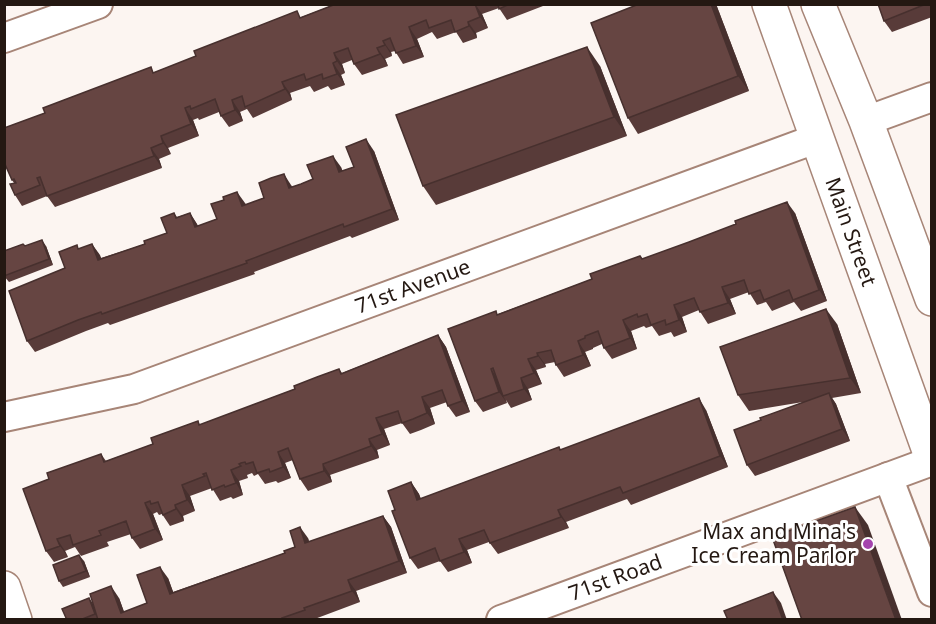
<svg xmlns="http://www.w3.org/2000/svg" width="936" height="624" font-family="'Noto Sans',sans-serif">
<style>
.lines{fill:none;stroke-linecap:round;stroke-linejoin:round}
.street-casing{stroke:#a78577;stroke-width:32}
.secondary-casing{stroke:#a78577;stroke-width:36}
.primary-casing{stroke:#a78577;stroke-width:36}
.street{stroke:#fff;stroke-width:28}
.secondary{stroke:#fff;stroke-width:33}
.primary{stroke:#fff;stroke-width:33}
.wall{fill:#583b39}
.shaded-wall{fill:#47302e}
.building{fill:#664542;stroke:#47302e;stroke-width:1.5}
.poi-dot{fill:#a444ad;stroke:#fff;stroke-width:2}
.labels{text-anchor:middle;stroke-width:6;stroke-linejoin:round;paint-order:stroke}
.street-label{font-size:21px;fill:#241812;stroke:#fff}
.poi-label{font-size:21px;fill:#241812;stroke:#fff;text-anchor:end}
</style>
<rect width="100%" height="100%" fill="#fcf5f1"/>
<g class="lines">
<g class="street-casing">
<g id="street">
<path d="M4,38L98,4"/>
<path d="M866,121L932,97"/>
<path id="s1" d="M4,417L134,389L818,138"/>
<path d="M888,477L932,592"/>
<path id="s2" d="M501,620L932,461"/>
</g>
</g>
<g class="secondary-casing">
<path id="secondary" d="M4,588L15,620"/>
</g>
<g class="primary-casing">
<g id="primary">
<path id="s3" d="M769,4L932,459"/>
<path d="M818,4L866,121L932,299"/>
</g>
</g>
<use href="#street" class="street"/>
<use href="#secondary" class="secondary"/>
<use href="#primary" class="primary"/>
</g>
<g class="wall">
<path d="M336,4H542L543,6L507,20L499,8L482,14L488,28L476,33L477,38L463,43L456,32L437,39L432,32L417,39L424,57L403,64L395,51L391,52L392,56L385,59L388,66L362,75L354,64L352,60L342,64L345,73L341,75L345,85L331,90L328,86L314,92L310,86L290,93L292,100L253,118L247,109L240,112L243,121L229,127L221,116L219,112L199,120L198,118L193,120L199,136L168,148L171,154L159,159L162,168L55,207L47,196L22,206L15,195L14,183L12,180L155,72Z"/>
<path d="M639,4H716L749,91L638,134L628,118Z"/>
<path d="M878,4H932V17L892,32L884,21Z"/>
<path d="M600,66L627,136L436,205L423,186Z"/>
<path d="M374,151L399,220L352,238L350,236L254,272L255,274L110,325L108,323L86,331L35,352L27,341L79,249L92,244L101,258L145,244L167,233L174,213L177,217L190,213L198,226L217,219L245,203L246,205L264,198L291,185L292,187L301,184L341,167L342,171L354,167Z"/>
<path d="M795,213L827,301L801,311L794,302L772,311L766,302L757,305L749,292L730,299L736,314L708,324L699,310L682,317L687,332L674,337L671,332L659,336L652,326L646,328L644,326L631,331L637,349L612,359L604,348L602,344L593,348V349L585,352L591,366L564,377L556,365L555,362L545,364L546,367L536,370L542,384L528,389L532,400L511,408L506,400L507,403L483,412L475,401L498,314L592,279L640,256L642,259Z"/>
<path d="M23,244L25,246H46L53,265L9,282L4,276Z"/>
<path d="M837,324L861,393L832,398L836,404L850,441L755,476L747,465L761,420L803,402L749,411L738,395Z"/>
<path d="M438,335L446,347L470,412L456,417L448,406L447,402L430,408L435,424L421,430L410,434L402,423L384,429L390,445L377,450L379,458L330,475L332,482L308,491L300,479L293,460L285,463L291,478L278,483L276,481L265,484L258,474L254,476L252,473L247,475L248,478L239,481L243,495L233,499L231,497L220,501L212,488L190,496L195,511L183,516L184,521L170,526L162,514L159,515L157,512L153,514L163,540L140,549L132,538L131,534L107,542L109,546L81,556L75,547L65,551L68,557L54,562L46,551L49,479L101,454L106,461L153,444L198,421L200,425L295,389L339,369L342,373Z"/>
<path d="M706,410L728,467L631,505L627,499L566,522L569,528L498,554L489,542L467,550L472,563L448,572L440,561L418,569L410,558L395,510L411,482L419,494L421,499L559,447L561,450Z"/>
<path d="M383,516L391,527L407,573L356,591L360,602L312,620H67L89,598L93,604L119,598L124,612L147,603L168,578L173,592L285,553L295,547L308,538L309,542Z"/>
<path d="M84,561L90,577L63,587L59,581Z"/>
</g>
<g class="shaded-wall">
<path d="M475,4L482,14L488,28L480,17Z"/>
<path d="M711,4H716L749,91L738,76Z"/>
<path d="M468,22L476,33L477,38L469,26Z"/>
<path d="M409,27L417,39L424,57L416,46Z"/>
<path d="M383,41L391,52L392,56L385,45Z"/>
<path d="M587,47L600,66L627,136L614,117Z"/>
<path d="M377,48L385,59L388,66L380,54Z"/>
<path d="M334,53L342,64L345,73L337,61Z"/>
<path d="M333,63L341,75L345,85L337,74Z"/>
<path d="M282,82L290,93L292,100L285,89Z"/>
<path d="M232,100L240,112L243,121L235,110Z"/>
<path d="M185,108L193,120L199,136L191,124Z"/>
<path d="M161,136L168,148L171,154L163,143Z"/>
<path d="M366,139L374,151L399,220L392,209Z"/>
<path d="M151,148L159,159L162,168L154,156Z"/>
<path d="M333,156L341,167L347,183L339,172Z"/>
<path d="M284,174L291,185L297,199L289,188Z"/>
<path d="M237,192L245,203L250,217L242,206Z"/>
<path d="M787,202L795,213L827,301L819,290Z"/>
<path d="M190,213L197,224L203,238L195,227Z"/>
<path d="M42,240L46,246L53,265L49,259Z"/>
<path d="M92,244L100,255L106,271L98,260Z"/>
<path d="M722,287L730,299L736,314L728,303Z"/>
<path d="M674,305L682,317L687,332L679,320Z"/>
<path d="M826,309L837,324L861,393L850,378Z"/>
<path d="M623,320L631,331L637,349L630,338Z"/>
<path d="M438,335L446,347L470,412L462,401Z"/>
<path d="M578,341L585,352L591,366L583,355Z"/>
<path d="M537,353L545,364L546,367L538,356Z"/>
<path d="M528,359L536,370L542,384L534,373Z"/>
<path d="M491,369L499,381L503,396L507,403L499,392Z"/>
<path d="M521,378L528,389L532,400L524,389Z"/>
<path d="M829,393L836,404L850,441L842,429Z"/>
<path d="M422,397L430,408L435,424L427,413Z"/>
<path d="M699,398L706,410L728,467L720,456Z"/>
<path d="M376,418L384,429L390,445L382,434Z"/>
<path d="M369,439L377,450L379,458L371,446Z"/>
<path d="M278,452L285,463L291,478L283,467Z"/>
<path d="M323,464L330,475L332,482L324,471Z"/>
<path d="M231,470L239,481L243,495L236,483Z"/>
<path d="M411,482L419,494L425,511L417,500Z"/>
<path d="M182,485L190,496L195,511L187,500Z"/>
<path d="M145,503L153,514L163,540L155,529Z"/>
<path d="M175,505L183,516L184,521L176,509Z"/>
<path d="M855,507L868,525L902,620H896Z"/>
<path d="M558,510L566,522L569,528L561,517Z"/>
<path d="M383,516L391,527L407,573L399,561Z"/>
<path d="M300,527L308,538L313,554L305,543Z"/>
<path d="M57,539L65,551L68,557L60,546Z"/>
<path d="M459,539L467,550L472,563L464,552Z"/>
<path d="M79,555L84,561L90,577L86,571Z"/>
<path d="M160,567L168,578L178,605L170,594Z"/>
<path d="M348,580L356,591L360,602L352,591Z"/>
<path d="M111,586L119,598L127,620L121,613Z"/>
<path d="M773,592L781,603L787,620H783Z"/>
<path d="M89,598L93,604L99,619L95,614Z"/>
</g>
<g class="building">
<path d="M336,4H475L480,17L468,22L469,26L455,32L451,20L429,28L426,20L409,27L416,46L396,53L390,38L383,41L385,45L377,48L380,54L354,64L348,48L334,53L337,61L333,63L337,74L323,79L322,74L306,80L304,74L282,82L285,89L245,107L242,96L232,100L235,110L221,116L215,99L191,109L190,106L185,108L191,124L161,136L163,143L151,148L154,156L47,196L40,177L37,178L40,185L15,195L10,184L16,183L14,179L12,180L4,162V128L45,113L43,108L151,67L153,73L196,56L194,51L297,11L300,18Z"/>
<path d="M498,4H510L499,9Z"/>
<path d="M639,4H711L738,76L628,118L591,23Z"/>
<path d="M878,4H926L884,21Z"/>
<path d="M587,47L614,117L423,186L396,115Z"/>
<path d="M366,139L392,209L344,227L343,224L246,261L247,263L102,314L101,312L78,320L27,341L9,291L65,268L59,252L77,245L78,249L92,244L98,260L145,244L144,241L167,233L161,218L174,213L176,218L190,213L195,227L217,219L211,204L224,200L223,197L237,192L242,206L264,198L259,183L271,178L284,174L289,188L301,184L313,179L307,165L333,156L339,172L354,167L346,147Z"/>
<path d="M787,202L819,290L793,300L789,290L764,300L760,290L749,294L744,280L722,287L728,303L700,312L694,298L674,305L679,320L666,325L665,320L651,325L647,314L638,317L637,314L623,320L630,338L604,348L598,331L585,336V338L578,341L583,355L556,365L551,350L537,353L538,356L528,359L534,373L521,378L524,389L503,396L493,368L491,369L499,392L475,401L448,329L496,311L497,315L592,279L590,274L640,256L642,259L689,242L736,224L735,221Z"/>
<path d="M42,240L49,259L4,276V251L23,244L25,246Z"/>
<path d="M826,309L850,378L738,395L720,347Z"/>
<path d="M438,335L462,401L448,406L442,390L422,397L427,413L413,419L402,423L398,411L376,418L382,434L369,439L371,446L323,464L324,471L300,479L288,448L278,452L283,467L270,472L269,469L257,473L253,462L246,464L245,462L241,463L239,464L241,466L231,470L236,483L225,487L224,485L212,490L206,473L203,474L205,476L182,485L187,500L175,505L176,509L163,515L158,502L151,504L150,501L145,503L155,529L132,538L126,521L99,531L101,535L73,545L70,535L57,539L60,546L46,551L23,489L49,479L47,473L101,454L104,462L153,444L151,438L198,421L199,425L295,389L294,386L317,377L339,369L341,374Z"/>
<path d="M829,393L842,429L747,465L734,430L761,420L760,418Z"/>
<path d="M699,398L720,456L623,493L620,487L558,510L561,517L490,543L484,530L459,539L464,552L440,561L435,548L410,558L392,511L395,510L388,491L411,482L417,500L559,447L560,450Z"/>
<path d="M855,507L896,620H802L772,537Z"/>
<path d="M383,516L399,561L348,580L352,591L304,608L305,610L282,618L283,620H98L90,594L111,586L121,613L147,603L137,575L160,567L170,594L285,553L284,551L295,547L290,531L300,527L305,543Z"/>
<path d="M79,555L86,571L59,581L53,565Z"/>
<path d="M773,592L783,620H728L724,611Z"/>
<path d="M89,598L95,614L80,620H67L62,609Z"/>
</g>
<circle class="poi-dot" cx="868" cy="544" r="6"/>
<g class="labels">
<g class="street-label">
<text dy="7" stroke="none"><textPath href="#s3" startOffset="242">Main Street</textPath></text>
<text dy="7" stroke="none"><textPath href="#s1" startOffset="430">71st Avenue</textPath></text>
<text dy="7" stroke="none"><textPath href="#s2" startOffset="122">71st Road</textPath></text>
</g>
<g class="poi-label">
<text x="856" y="539">Max and Mina's<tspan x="856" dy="24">Ice Cream Parlor</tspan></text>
</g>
</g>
<rect width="936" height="624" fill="none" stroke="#241812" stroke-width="12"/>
</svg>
